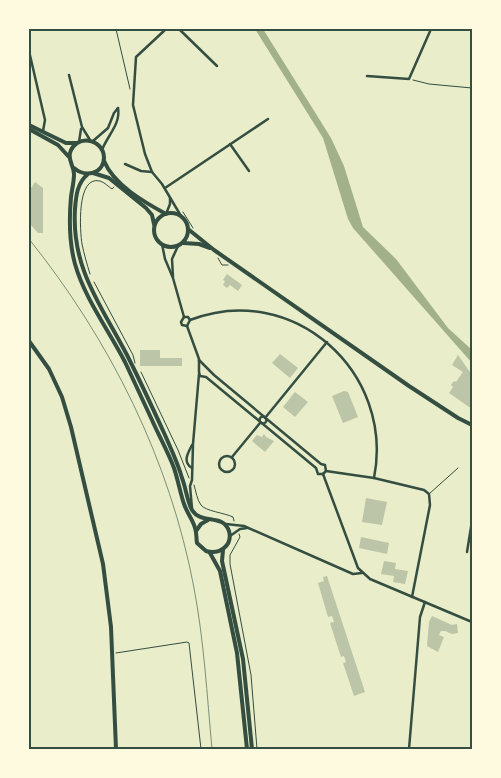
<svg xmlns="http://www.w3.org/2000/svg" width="501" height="778" font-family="'Source Serif 4',serif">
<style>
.water{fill:#a3b18a}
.building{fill:#bcc5a7}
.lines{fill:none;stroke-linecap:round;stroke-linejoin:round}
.path{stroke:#344e41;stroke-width:1}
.service{stroke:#344e41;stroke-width:1}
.minor{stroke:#344e41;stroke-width:2.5}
.primary{stroke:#344e41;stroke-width:4}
.rail{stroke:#7c8e77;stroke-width:1}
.neatline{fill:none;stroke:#344e41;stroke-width:2}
</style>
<rect width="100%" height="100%" fill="#e9edc9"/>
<path class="water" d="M255,29H263L331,138L344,166L363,227L396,259L448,328L472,350V363L353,228L348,219L323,138Z"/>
<g class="building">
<path d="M35,182L43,188V233H38L29,223V191Z"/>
<path d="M227,274L242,285L238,291L230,285L227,288L223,285L225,281L223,280Z"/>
<path d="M140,350H160V358H182V366H140Z"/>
<path d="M280,354L298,368L290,378L272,363Z"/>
<path d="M458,355L472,375V409L449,393L453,387L451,385L454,381L456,382L463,372L452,365Z"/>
<path d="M344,391L348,392L358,417L343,423L332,396Z"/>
<path d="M295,392L308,402L295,417L283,407Z"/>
<path d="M264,434L266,437L274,441L265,452L252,441L257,435L262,437Z"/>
<path d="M366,498L387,502L382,525L362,522Z"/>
<path d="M361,537L389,543L387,554L359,548Z"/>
<path d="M384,561L396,563L395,569L408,571L405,584L393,582L394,576L381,574Z"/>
<path d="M327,576L365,692L354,696L343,663L346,662L344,656L341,657L330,623L334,622L332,616L328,617L318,583L324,581L323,577Z"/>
<path d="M432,616L452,625L457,624L458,633L452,634L445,631H441L439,635L444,637L438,652L427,646L429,622Z"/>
</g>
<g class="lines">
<g class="path">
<path d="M116,29L130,89"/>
<path d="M413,80L429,84L472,88"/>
<path d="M183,212L193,228"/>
<path d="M218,258L222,265H228"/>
<path d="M90,274C87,264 84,254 82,244C80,232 76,175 100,181C104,182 109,187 112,189L114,187"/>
<path d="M94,282L133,355L135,363"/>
<path d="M141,372L178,450L189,478"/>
<path d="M194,485C196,491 197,500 201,505C205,511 225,513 233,517L234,521"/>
<path d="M239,534L240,537L230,555V564L251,675L257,749"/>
<path d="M116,653L187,642L189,643L201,749"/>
</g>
<path class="service" d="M429,494L458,468"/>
<g class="minor">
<path d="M166,29L136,57L133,105L145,154L152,172L162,184L181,216"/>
<path d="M179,29L217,66"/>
<path d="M29,51L45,120L43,131"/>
<path d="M69,75L82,127L90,140"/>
<path d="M367,76L409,79L431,29"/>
<path d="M93,141L108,128L114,113L118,108"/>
<path d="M79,142L81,129"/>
<path d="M230,144L249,171"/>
<path d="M102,150C107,136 121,124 118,108"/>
<path d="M125,164L141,171L152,172"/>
<path d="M165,188L268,119"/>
<path d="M166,214L170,204V198"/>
<path d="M162,244L165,259L173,278L184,317"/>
<path d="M173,277L172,259L178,246"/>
<path d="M184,317L181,322L182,325L187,326"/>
<path d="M184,317H188L190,320L187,326"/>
<path d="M190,320C293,280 395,372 374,478"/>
<path d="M187,326L199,359V372L200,376L206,377L316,468L318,474H323"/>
<path d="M199,360L214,375L321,464L325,465L326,471L323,474"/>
<circle cx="263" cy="420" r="3.5"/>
<path d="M265,418L327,342"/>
<circle cx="227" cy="464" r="8"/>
<path d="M232,457L260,423"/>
<path d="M192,468C182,462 188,453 192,445"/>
<path d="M326,471L374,478L424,490L429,494L430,505L412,597"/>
<path d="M323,474L358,568L370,579L472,622"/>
<path d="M192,508L190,486L192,480L193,444L199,374"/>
<path d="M226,524L244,526L353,574L362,573"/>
<path d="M230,536L240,529L247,528"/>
<path d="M467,552L472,521"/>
<path d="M409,749L420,617L425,602"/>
</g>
<g class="primary">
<path d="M29,125L66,143H76"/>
<path d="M29,129L58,145L69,157"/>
<path d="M104,161C114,185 144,202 166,214"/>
<path d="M74,168C85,178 104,174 104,157C103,138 75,134 70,153C68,161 74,166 74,174C74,182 72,189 71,197C69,219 69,242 75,264C85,299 108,329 125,362C134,381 143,401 152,420C159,436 168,452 174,468C178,480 180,492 184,504C187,513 193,520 195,528C197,533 196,538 197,543L206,551C219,555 233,546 229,531C223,513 201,525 192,510C187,501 186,488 182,478C178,463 171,449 165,435C154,411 143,387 131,363C105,310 71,272 75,209C76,196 77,183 88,174"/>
<path d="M93,173L109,178L146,208L152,215L154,224"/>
<circle cx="171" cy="230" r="17"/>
<path d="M188,229L214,250L409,386L458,418L472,425"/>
<path d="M183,243L199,244L210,248"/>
<path d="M29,341L49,369L62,397L71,427L103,564L111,627L116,749"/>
<path d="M196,531L201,524L208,520"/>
<path d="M223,550L222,561L243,659L252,749"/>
<path d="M210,553L220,571L237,653L247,749"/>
</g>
<path class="rail" d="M29,239C110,340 170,460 194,588C204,641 207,695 212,749"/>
</g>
<rect width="501" height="778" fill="none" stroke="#fefae0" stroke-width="60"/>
<rect x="30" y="30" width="441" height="718" class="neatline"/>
</svg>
